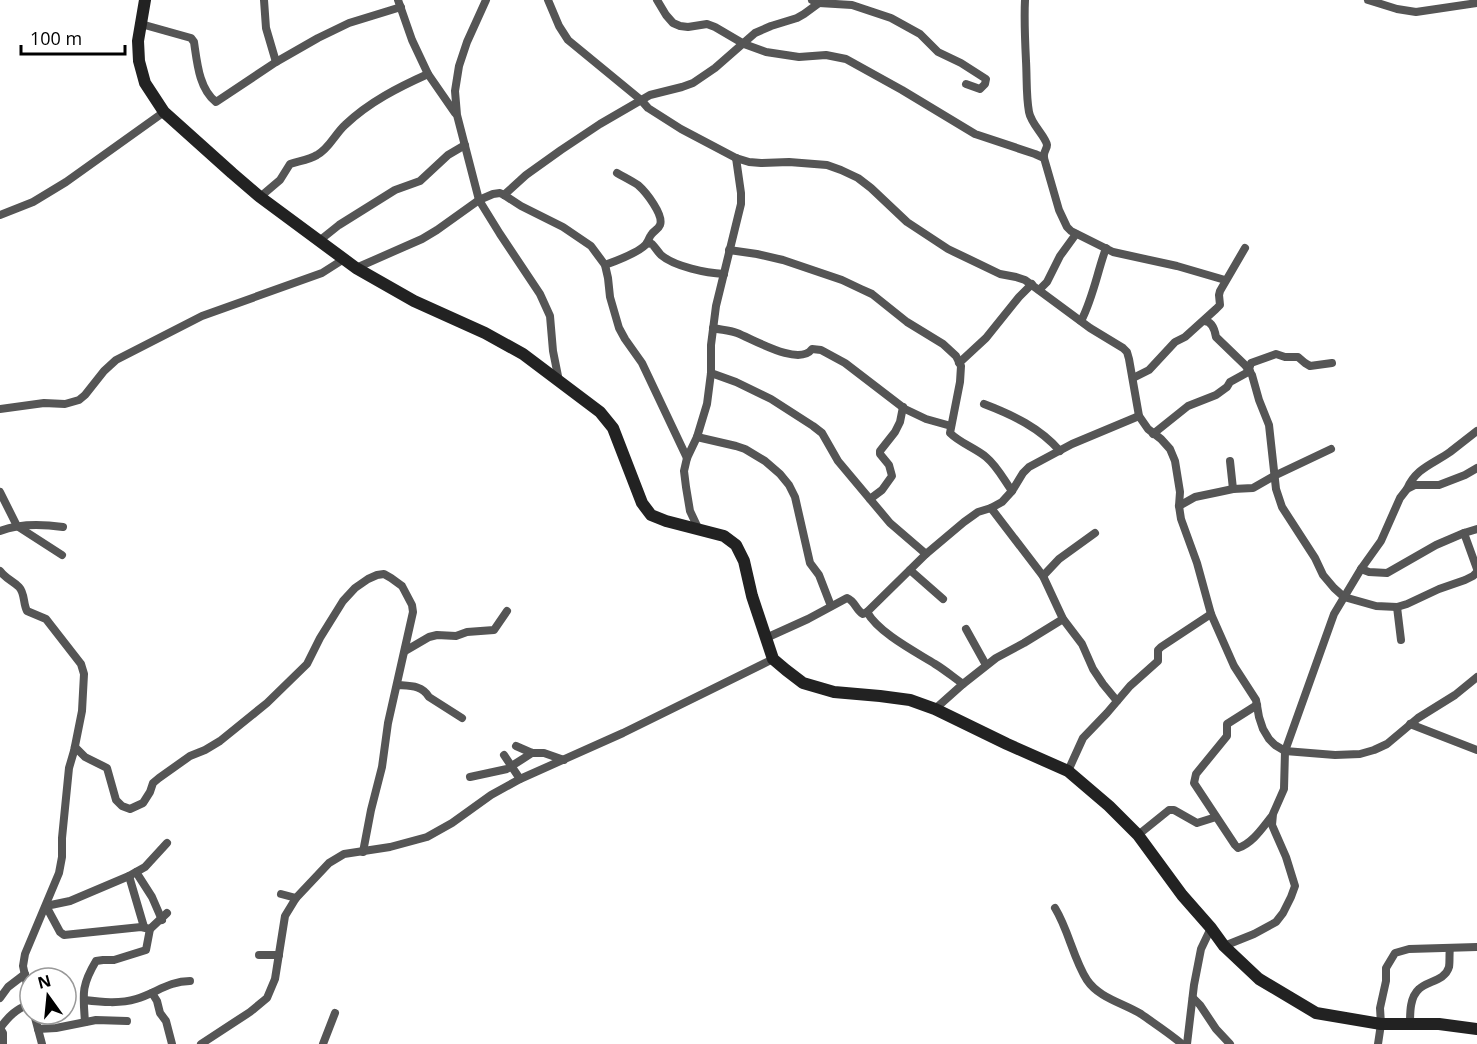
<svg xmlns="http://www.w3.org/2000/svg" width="1477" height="1044" font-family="'Open Sans',sans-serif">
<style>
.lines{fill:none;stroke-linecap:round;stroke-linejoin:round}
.minor{stroke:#555;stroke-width:8}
.secondary{stroke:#222;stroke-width:12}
</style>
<rect width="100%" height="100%" fill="#fff"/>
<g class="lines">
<g class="minor">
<path d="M264,0L266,28L276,62"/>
<path d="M398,0L412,40L428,74L455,113"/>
<path d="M486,0L467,42L459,66L455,91L457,115L479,200L500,234L540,294L550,316L553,351L559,381"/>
<path d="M548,0L559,26L568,40L641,100L648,108L681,129L736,158L749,162L761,163L789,162L827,165L841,170L858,178L871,188L907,222L948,249L1000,274L1016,277L1025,280L1090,328L1123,348L1127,352L1129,359L1139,416L1148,429L1161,439L1170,449L1175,461L1180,492L1179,506L1181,519L1197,563L1211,614L1234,666L1256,700L1259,717L1263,729L1269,739L1275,745L1285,751L1335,755L1360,754L1374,750L1387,744L1418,718L1455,695L1477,677"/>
<path d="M657,0L666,15L673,23L680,26L688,27L707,24L715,27L744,44L766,52L799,57L826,55L846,59L902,90L975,134L1035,154L1044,158"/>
<path d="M812,0L819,3L852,5L891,18L920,34L938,52L961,63L986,79L985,84L980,89L966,84"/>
<path d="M1025,0C1024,20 1025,41 1026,61C1027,78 1026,96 1029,112C1031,124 1046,137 1047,145C1047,150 1043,151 1044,158L1059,210L1067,227L1071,231L1113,252L1177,266L1225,280"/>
<path d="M1368,0L1397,9L1416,12L1477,3"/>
<path d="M141,24L191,38L194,42C197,62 199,89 216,102L276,62L318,38L349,23L401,7"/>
<path d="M504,195L526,175L561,150L600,124L650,95L682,87L693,83L715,68L755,33L771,26L797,18L804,14L819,3L825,0"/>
<path d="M260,197L280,180L290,164C299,161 309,160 317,155C329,149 335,134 345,125C369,102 399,87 428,74"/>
<path d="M0,215L33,202L66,182L164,112"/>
<path d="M319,241L339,225L395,190L420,181L448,155L465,145"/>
<path d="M647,243L652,244C655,247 658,252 661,255C675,267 707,273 724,274"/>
<path d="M729,250L757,254L783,260L842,280L861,289L872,294L907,322L943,344L956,356L961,366L960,382L950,433C960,443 975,448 986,457C997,466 1004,480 1012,491"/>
<path d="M605,265C616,261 641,252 647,243C648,241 650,236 651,235C654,230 658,230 660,225C664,215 646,192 638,185C632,181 624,177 617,173"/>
<path d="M356,268L422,239L437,230L479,200L493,194L500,193L504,195L521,206L563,227L591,246L605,265L608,278L610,297L619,328L625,339L642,363L687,458"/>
<path d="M1039,290L1047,282L1060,256L1076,234"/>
<path d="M1081,321C1093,298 1097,273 1106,248"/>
<path d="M1204,321C1212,321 1215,331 1216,337L1245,365L1252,375L1259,400L1269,425L1276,489L1282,507L1315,558L1323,575L1334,588L1344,597L1376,606L1397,607L1407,604L1439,589L1465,580L1473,576L1477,572"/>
<path d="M713,328C721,330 729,330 737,333C753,339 799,367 812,349L821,350L845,363L905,409L926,419L951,426"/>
<path d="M959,363L986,338L1019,297L1032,284"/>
<path d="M1249,369L1251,363L1276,354L1285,357H1298L1305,363L1310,366L1332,363"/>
<path d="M711,373L736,382L771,399L813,426L822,433L838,461L890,523L926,554"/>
<path d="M1133,378L1149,370L1175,342L1185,337L1216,309L1220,305L1219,295L1220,291L1245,248"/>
<path d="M984,404C1013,415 1040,428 1060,451"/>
<path d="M0,409L44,403L65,404L79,400L85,395L104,371L116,360L202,316L322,273L344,259"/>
<path d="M1153,434L1188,406L1216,395L1227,387L1230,382L1250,371"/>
<path d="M697,437L736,446L745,449L765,461L780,474L789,485L795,497L810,563L819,575L831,606"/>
<path d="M1230,461L1233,489"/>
<path d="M1407,489C1416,468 1433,464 1450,452C1459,445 1468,438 1477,431"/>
<path d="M0,492L17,526L62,555"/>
<path d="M870,499L882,490L892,476L889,465L880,454V451L895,432L900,422L903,407"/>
<path d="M1179,506L1195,497L1219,492L1233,489L1253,488L1274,476L1331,449"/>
<path d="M991,508L1043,576L1063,619L1082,644L1093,669L1103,684L1117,701"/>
<path d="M698,528L690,511L686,487L684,471L687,458L697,437L707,404L711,373V345L716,306L741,204V193L736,158"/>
<path d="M1477,529L1464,533L1477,569"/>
<path d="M0,531C20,523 42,524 63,527"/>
<path d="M1361,569L1369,572L1387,573L1436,545L1464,533"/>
<path d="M910,570L943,599"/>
<path d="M0,571C6,579 13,581 19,587C25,593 23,604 27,611L46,619L81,664L84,674L82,711L74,751L69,768L62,838V857L59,873L25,954L23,966L30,999"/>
<path d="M1043,576L1059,559L1095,533"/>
<path d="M1397,607L1401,640"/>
<path d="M867,612C879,633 914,651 935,664C945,670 953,677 963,684"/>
<path d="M966,629L986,665"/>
<path d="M766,638L808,619L847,598C855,601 856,610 863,614L867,612L926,554L964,522L978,512L991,508L1002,502L1012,491L1023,473L1029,467L1072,444L1139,416"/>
<path d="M405,651L429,637L437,635L456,636L467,632L494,630L507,611"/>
<path d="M397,685C410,686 422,685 429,697L462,718"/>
<path d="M1257,705L1227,724V736L1196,774L1194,783L1235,845L1238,848C1253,843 1263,827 1272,816"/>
<path d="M935,709L963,684L996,658L1024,643L1063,619"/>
<path d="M1410,724L1477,750"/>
<path d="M516,746L532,753H544L564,760"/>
<path d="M75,747L85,757L107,768L116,800L122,806L130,809L143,803L150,792L153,783L159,778L190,756L205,750L220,741L267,703L307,664L320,638L343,601L355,588L368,579L377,575L384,574L391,578L402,586L412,605L413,612L388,723L382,767L371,810L363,852"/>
<path d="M504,755L520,779"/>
<path d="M1068,771L1083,738L1107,713L1130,686L1158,661V650L1161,647L1211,614"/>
<path d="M470,777L507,769L532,753"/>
<path d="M1138,835L1169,810H1174L1197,823L1216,817"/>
<path d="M136,872L152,897L162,920"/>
<path d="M129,876L144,927"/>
<path d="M281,894L296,898"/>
<path d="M1055,908C1069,931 1073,958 1087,980C1099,998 1123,1003 1141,1014C1155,1024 1169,1033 1182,1044"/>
<path d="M150,929L141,927L64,935L60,932L46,906L70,901L129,876L145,867L167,843"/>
<path d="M1224,946L1254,934L1276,922L1283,913L1291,897L1295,886L1286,857L1272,825L1273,814L1284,789L1285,751L1334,614L1361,569L1381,541L1400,498L1407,489L1415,485H1439L1465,475L1477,468"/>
<path d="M259,955H279"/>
<path d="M152,993L157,1001L160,1013L166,1021L172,1044"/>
<path d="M0,998L8,987L25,974"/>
<path d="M1193,998L1200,1005L1216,1029L1230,1044"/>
<path d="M84,1000C101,1002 120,1004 136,999C156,993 169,981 190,981"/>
<path d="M34,1014L42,1044"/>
<path d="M85,1022C83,994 81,986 96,961L103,960H114L146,950L150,929L167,913"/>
<path d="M1410,1024C1410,1012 1410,997 1419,989C1427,981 1445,981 1449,967C1450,961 1449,954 1450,948"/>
<path d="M0,1028C9,1016 16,1009 30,1004"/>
<path d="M0,1028L3,1033V1044"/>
<path d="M38,1029L56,1028L96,1020L127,1021"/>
<path d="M201,1044L250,1012L267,998L275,979L285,916L296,898L329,863L344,854L390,847L427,837L452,823L491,795L520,779L623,733L773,659"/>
<path d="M323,1044L335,1013"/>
<path d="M1187,1044L1194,985L1201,949L1211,928"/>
<path d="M1378,1044L1381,1024L1380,1008L1386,981V968L1395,953L1409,949L1477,947"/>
</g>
<path class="secondary" d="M145,0L138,41L139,61L145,83L164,112L232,173L260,197L356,268L414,301L485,333L523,354L600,412L613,428L642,503L651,515L666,521L724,536L736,545L744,561L752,596L773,659L786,670L803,683L834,692L880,696L910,700L935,709L1007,744L1068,771L1109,806L1138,835L1182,895L1211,928L1224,946L1259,979L1316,1013L1381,1024H1439L1477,1029"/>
</g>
<g transform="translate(48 996) rotate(345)"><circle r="28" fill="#ffffff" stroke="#999999" stroke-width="1.5"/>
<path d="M0-4.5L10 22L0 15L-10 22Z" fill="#000000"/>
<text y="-9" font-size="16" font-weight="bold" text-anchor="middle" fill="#000000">N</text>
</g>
<path d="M21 45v9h104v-9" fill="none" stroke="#000000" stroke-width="3"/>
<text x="30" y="45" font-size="18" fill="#000000" stroke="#ffffff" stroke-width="4.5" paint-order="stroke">100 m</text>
</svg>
